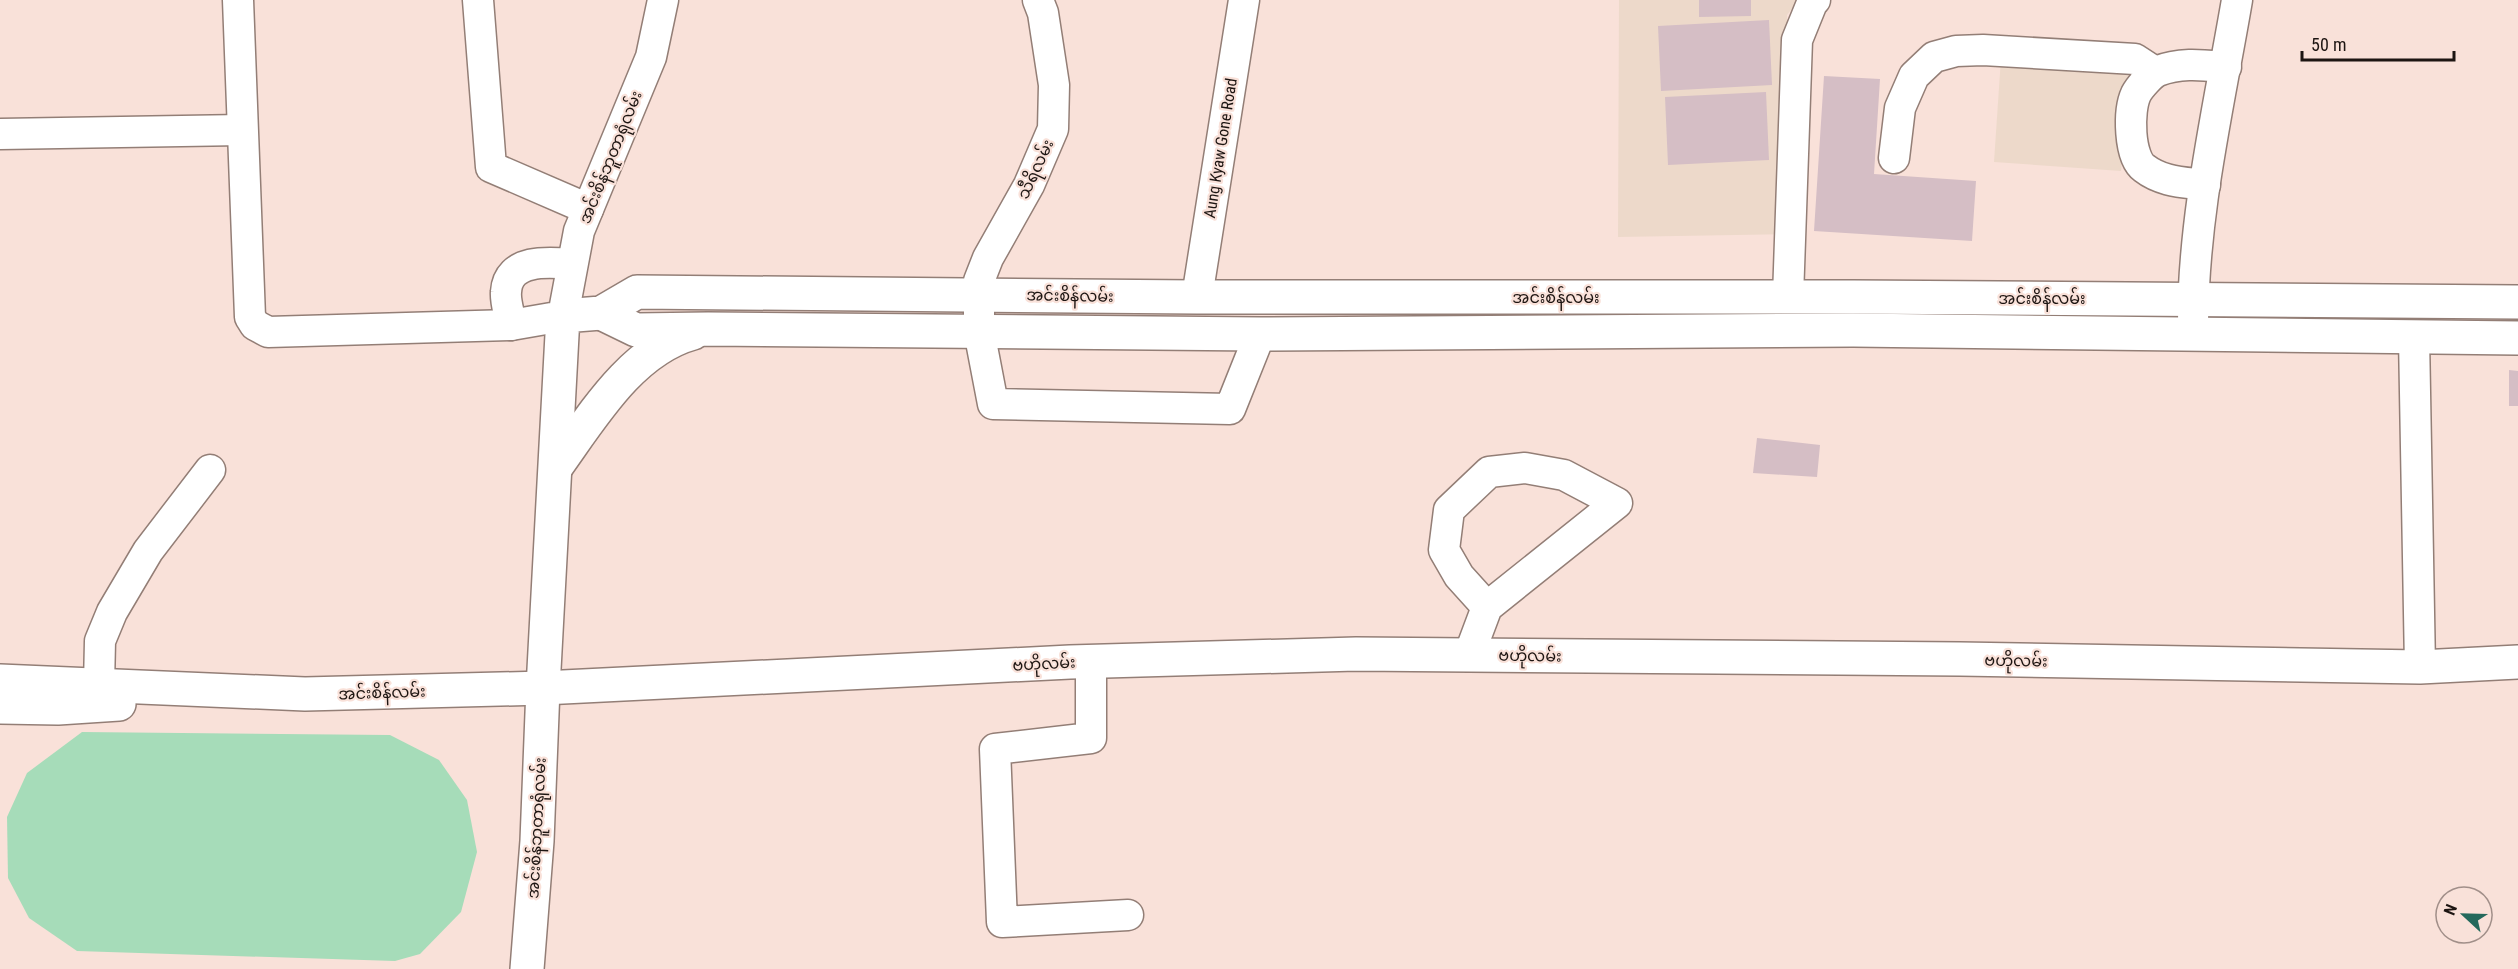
<svg xmlns="http://www.w3.org/2000/svg" width="2518" height="969" font-family="'Roboto Condensed','Noto Sans Myanmar',sans-serif">
<style>
.education{fill:#edd9ca}
.green{fill:#a6dcb9}
.building{fill:#d5bec5}
.lines{fill:none;stroke-linecap:round;stroke-linejoin:round}
.minor-casing{stroke:#937e76;stroke-width:33}
.major-casing{stroke:#937e76;stroke-width:36}
.minor{stroke:#fff;stroke-width:30}
.major{stroke:#fff;stroke-width:33}
.labels{text-anchor:middle;stroke-width:4.5;stroke-linejoin:round;paint-order:stroke}
.street-label{font-size:16px;fill:#1d1512;stroke:#f9e1d9}
</style>
<rect width="100%" height="100%" fill="#f9e1d9"/>
<g class="education">
<path d="M1619,0H1799L1787,15L1791,234L1618,237Z"/>
<path d="M2001,58L2130,64L2121,171L1994,162Z"/>
</g>
<path class="green" d="M82,732L390,735L439,760L467,800L477,852L461,912L420,954L395,961L77,951L29,918L8,878L7,817L27,773Z"/>
<g class="building">
<path d="M1699,0H1751V16L1699,17Z"/>
<path d="M1769,20L1772,85L1661,91L1658,26Z"/>
<path d="M1824,76L1880,79L1874,174L1976,181L1972,241L1814,231Z"/>
<path d="M1766,92L1769,160L1668,165L1665,97Z"/>
<path d="M2509,370L2518,371V406H2509Z"/>
<path d="M1757,438L1820,445L1817,477L1753,473Z"/>
</g>
<g class="lines">
<g class="minor-casing">
<g id="minor">
<path d="M238,0L250,317L255,325L268,332L511,325L563,316L579,231L651,57L663,0"/>
<path d="M478,0L491,167L588,209"/>
<path d="M1038,0L1043,13L1054,85L1053,129L1029,185L988,258L979,281V331L993,404L1230,409L1260,334"/>
<path d="M0,134L242,130"/>
<path d="M1894,158L1900,108L1914,76L1934,57L1956,51L1983,50L2135,59L2155,72"/>
<path d="M2205,185C2183,182 2162,182 2144,168C2129,157 2128,111 2136,94C2139,88 2151,74 2158,71C2180,62 2203,65 2226,67"/>
<path d="M1197,297L1244,0"/>
<path d="M1788,297L1797,40L1812,3L1815,0"/>
<path d="M2193,324C2193,215 2219,106 2237,0"/>
<path d="M511,325C510,315 505,302 506,292C508,258 549,262 572,264"/>
<path d="M2414,337L2420,667"/>
<path d="M1469,655L1487,607L1617,503L1564,475L1525,468L1489,472L1449,510L1444,550L1459,576L1487,607"/>
<path d="M1091,661V738L995,749L1002,922L1128,915"/>
<path d="M99,685L100,641L112,612L148,551L210,470"/>
</g>
</g>
<g class="major-casing">
<g id="major">
<path d="M601,313L636,330L708,329L1260,334L1853,330L2518,338"/>
<path d="M556,467C592,417 631,350 693,333"/>
<path d="M0,681L305,694L543,688L1070,662L1356,654L1960,659L2420,667L2518,662"/>
<path d="M0,707L58,708L119,704"/>
<path d="M527,969L537,841L543,688L563,316L601,313L637,292L1197,297H1854L2518,302"/>
</g>
</g>
<use href="#minor" class="minor"/>
<use href="#major" class="major"/>
</g>
<g class="labels">
<g class="street-label">
<text transform="translate(1220 148) rotate(-81)" y="6">Aung Kyaw Gone Road</text>
<text transform="translate(610 157) rotate(-68)" y="6">အင်းစိန်ဘူတာရုံလမ်း</text>
<text transform="translate(1035 169) rotate(-65)" y="6">သီရိလမ်း</text>
<text transform="translate(1070 295) rotate(1)" y="6">အင်းစိန်လမ်း</text>
<text x="1556" y="303">အင်းစိန်လမ်း</text>
<text x="2042" y="304">အင်းစိန်လမ်း</text>
<text transform="translate(1530 655) rotate(1)" y="6">ဗဟိုလမ်း</text>
<text transform="translate(2016 660) rotate(1)" y="6">ဗဟိုလမ်း</text>
<text transform="translate(1044 663) rotate(-3)" y="6">ဗဟိုလမ်း</text>
<text transform="translate(382 692) rotate(-2)" y="6">အင်းစိန်လမ်း</text>
<text transform="translate(536 828) rotate(-87)" y="6">အင်းစိန်ဘူတာရုံလမ်း</text>
</g>
</g>
<g transform="translate(2464 915) rotate(292)"><circle r="28" fill="#f9e1d9" stroke="#a18f89" stroke-width="1.5"/>
<path d="M0-4.5L10 22L0 15L-10 22Z" fill="#24695c"/>
<text y="-9" font-size="16" font-weight="bold" text-anchor="middle" fill="#1d1512">N</text>
</g>
<path d="M2302 51v9h152v-9" fill="none" stroke="#1d1512" stroke-width="3"/>
<text x="2311" y="51" font-size="18" fill="#1d1512" stroke="#f9e1d9" stroke-width="4.5" paint-order="stroke">50 m</text>
</svg>
